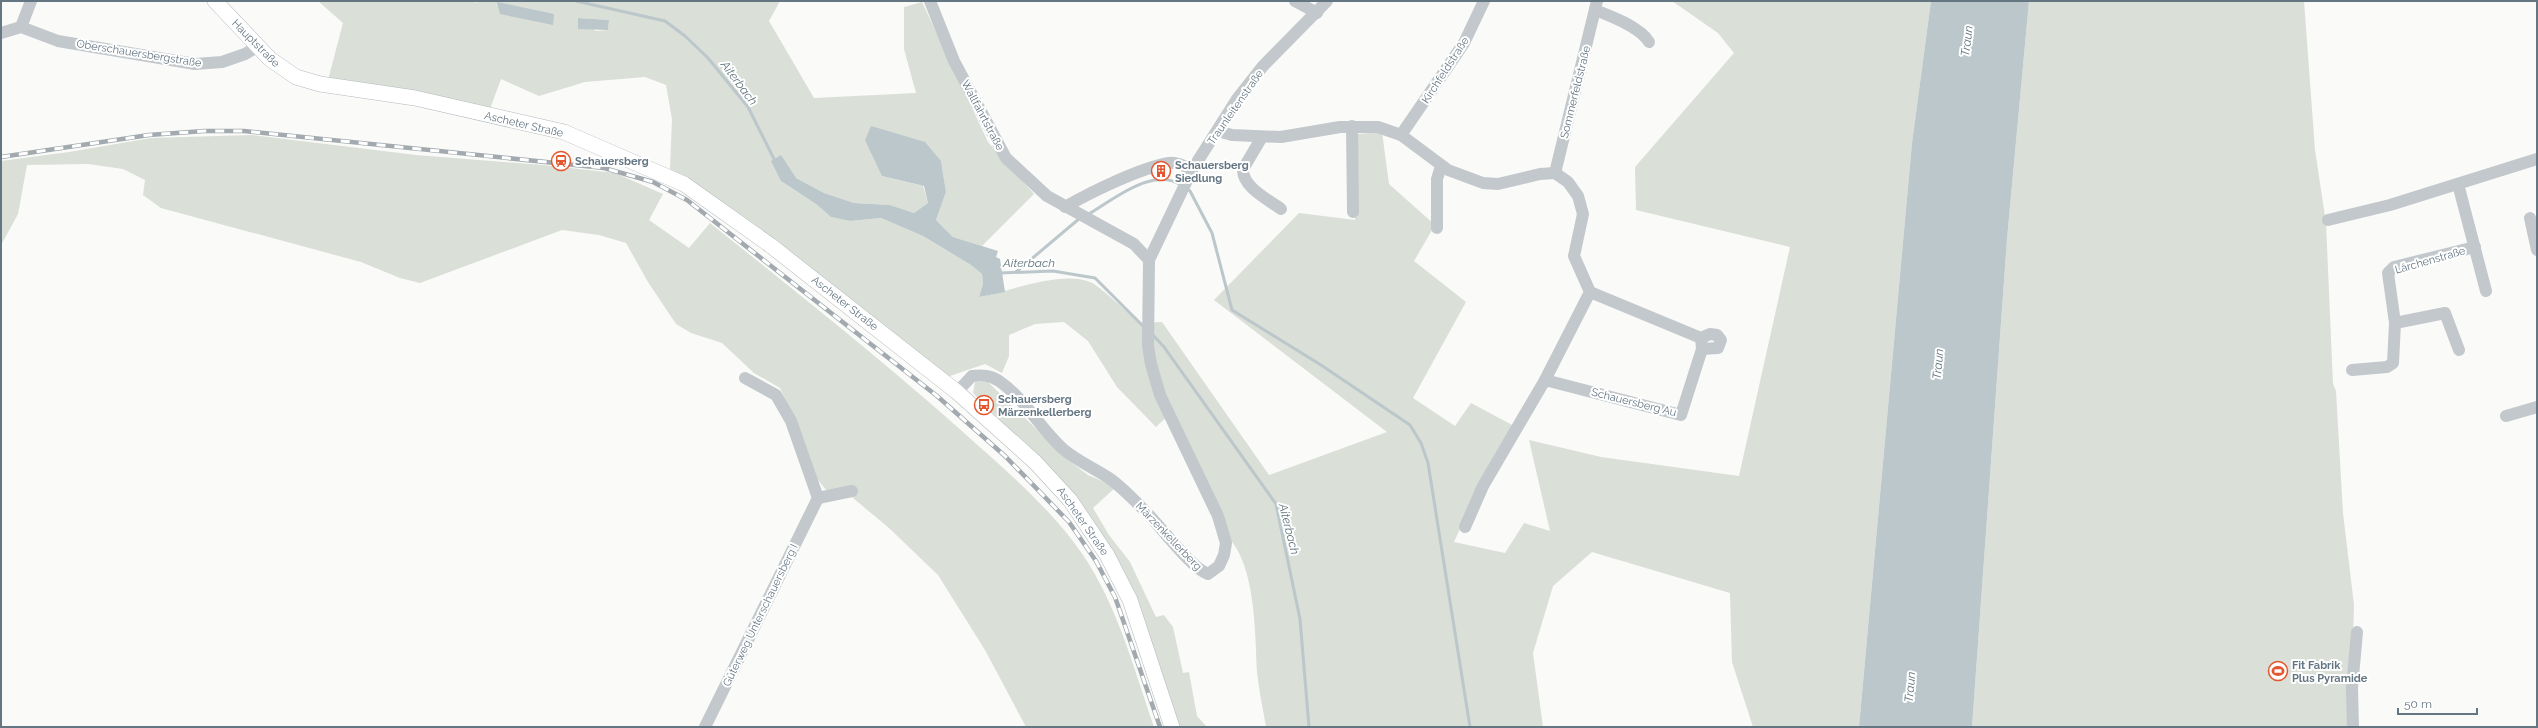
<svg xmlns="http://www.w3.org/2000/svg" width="2538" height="728" font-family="Raleway,sans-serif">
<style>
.green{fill:#dadfd7;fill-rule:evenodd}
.water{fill:#bbc7cb}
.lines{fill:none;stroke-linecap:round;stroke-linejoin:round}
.stream{stroke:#bbc7cb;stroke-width:3}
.major-casing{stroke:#b5babe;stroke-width:16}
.minor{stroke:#c3c8cc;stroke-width:12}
.major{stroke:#fff;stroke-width:15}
.rail-casing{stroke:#a2aab0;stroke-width:4.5}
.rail{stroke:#fff;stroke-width:3;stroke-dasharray:9;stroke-linecap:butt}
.labels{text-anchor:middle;stroke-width:4;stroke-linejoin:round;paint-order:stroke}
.street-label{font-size:11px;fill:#657683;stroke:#fff}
.poi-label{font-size:11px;font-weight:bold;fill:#657683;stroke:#fff;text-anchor:start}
.water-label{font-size:12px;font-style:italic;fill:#60757c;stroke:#fff}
</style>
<rect width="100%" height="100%" fill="#fafaf8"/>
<g class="green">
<path d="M318,1H474L477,3L478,1H780L769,21L814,98L916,93L904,49V7L922,2L988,142L1034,194L982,246L953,237L936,220L946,192L941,161L882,176L923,186L928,203L914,213L890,205L854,203L824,193L796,178L781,181L816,204L831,217L850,221L881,218L923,236L971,265L982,274L983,284L979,297C1008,292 1061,270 1090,282C1100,286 1129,314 1140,323L1162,322L1269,475L1387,432L1214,300L1299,213L1355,220L1357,134L1382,132L1389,184L1435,225L1414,261L1466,302L1413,398L1455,426L1471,403L1514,426L1480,483L1454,542L1505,553L1524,523L1550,531L1529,440L1601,457L1739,476L1790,247L1636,210L1635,167L1734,53L1718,33L1672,1H1931L1912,143L1859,727H1753L1732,662L1730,593L1592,552L1553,586L1533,653L1543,727H1266C1263,709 1259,691 1257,672C1255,634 1256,566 1228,537L1171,413L1156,427L1117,387L1088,341L1064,322L1035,324L1009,335V356L1002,373L985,364L947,377C857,306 769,228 670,169L672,119L666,85L645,77L585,82L539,96L501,79L490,109L328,80L343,23ZM578,18L609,20L608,30L596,31Z"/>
<path d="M2029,1H2304L2315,150L2326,223L2333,384L2336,391L2343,513L2354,605L2350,727H1972L2007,239Z"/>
<path d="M252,135L416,155L543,165L615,173L663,194L649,220L689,248L710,223C795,291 881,359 963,432C1005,470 1051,508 1083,555C1118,607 1134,669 1154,727H1026L985,650L938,575L889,528L853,498L851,488L827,491L813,474L803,439L780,388L754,373L722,343L691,333L676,324L648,282L626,243L599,235L562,230L420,283L400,278L361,262L161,208L143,195L145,180L123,169L88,164L27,165L18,214L1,245V161L69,152L151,138Z"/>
<path d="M975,382H988L1068,460L1088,475L1116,487L1093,508L1109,535L1130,562L1156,617L1164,615L1173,627L1183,673L1189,672L1197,716L1207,727H1179C1155,662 1137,590 1100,531C1067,477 1017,439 973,393Z"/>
</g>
<g class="water">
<path d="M1931,1H2029L2007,239L1972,727H1859L1912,143Z"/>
<path d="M497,2L554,14L553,25L500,14Z"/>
<path d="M578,18L609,20L608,30L578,29Z"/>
<path d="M871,126L925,142L941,161L946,192L936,220L953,237L998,251L996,257L1000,259L1005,292L979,297L983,284L982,274L971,265L923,236L881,218L850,221L831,217L816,204L781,181L771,161L781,155L796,178L824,193L854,203L890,205L914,213L928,203L924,186L882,176L865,140Z"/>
</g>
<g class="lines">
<g class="stream">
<path d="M576,1L665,21L685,36L708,58L748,107L775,161"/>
<path d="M1186,188L1190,191L1212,233L1232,310L1321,365L1410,425L1421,443L1428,463L1470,727"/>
<path d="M1087,215C1112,201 1152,166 1181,185"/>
<path d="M1016,272L1080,218"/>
<path d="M1000,273L1053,271L1095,278L1145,328"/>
<path d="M1152,334L1164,347L1276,504L1300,619L1309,727"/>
</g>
<g class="major-casing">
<path id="major" d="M215,1L270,59L296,77L320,84L415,98L564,132L684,184L770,245L957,392L1035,462L1070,500L1107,555L1130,600L1172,727"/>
</g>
<g class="minor">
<path d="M930,1L954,61L1006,158L1047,196L1134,244L1149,260"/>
<path d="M1295,1L1317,13"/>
<path d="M1595,10C1611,16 1640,27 1649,42"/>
<path d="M21,27L31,1"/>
<path d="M1,33L21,27L58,41L195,64L222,62L245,54L257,47"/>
<path d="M1352,126L1353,212"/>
<path d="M1218,131L1232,135L1281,137L1340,127H1378L1401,135L1448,170L1483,183L1498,184L1540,174L1555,173L1568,182L1578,196L1583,214L1574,256L1590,292L1545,380L1483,486L1465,527"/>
<path d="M1401,135L1464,43L1484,1"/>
<path d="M1262,137L1243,169C1242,187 1269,200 1281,209"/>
<path d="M1555,173L1597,1"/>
<path d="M2458,184L2486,291"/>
<path d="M1065,207C1091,192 1140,168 1169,163C1177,162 1185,166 1192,170"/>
<path d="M2530,218L2537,250"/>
<path d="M2328,220L2390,205L2537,159"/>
<path d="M1437,228V179L1441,166"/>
<path d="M1701,338L1710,334L1717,335L1721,340L1718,348L1702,349"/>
<path d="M2459,350L2445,313L2395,323L2388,273L2394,267L2475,247"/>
<path d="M2352,370L2387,367L2393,363L2395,323"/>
<path d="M745,378L776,395L791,421L818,498"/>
<path d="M1545,380L1681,415L1702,349L1701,338L1590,292"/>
<path d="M957,392L972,376C982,375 990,375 999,381C1024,398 1040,428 1063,449C1077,461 1094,468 1109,478C1123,488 1135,501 1147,513C1162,528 1191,568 1208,574L1219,566L1224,555L1226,543L1218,516L1160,395L1151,364L1148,346L1149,260L1192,170L1237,99L1263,66L1327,1"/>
<path d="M2506,416L2537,407"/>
<path d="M818,498L852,491"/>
<path d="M705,727L818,498"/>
<path d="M2353,727L2352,688L2357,632"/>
</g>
<use href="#major" class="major"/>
<g class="rail-casing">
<path id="rail" d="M1,157L149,135L204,131H244L604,168L653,182L687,200L937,396L1005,456L1069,522L1096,561L1115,597L1160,727"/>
</g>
<use href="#rail" class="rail"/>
</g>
<defs>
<g id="station-ring" transform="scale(1)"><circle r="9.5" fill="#fff" stroke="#e4572e" stroke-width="1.5"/><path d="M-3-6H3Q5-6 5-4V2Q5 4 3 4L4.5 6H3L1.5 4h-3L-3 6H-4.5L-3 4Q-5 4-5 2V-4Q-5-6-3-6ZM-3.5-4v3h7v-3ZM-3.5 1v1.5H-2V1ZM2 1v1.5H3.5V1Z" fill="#e4572e"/></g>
<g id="building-ring" transform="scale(1)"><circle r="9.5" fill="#fff" stroke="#e4572e" stroke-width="1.5"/><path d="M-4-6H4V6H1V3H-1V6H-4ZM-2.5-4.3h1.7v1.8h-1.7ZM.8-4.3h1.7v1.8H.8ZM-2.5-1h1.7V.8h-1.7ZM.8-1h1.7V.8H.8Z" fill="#e4572e"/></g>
<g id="bus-ring" transform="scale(1)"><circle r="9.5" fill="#fff" stroke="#e4572e" stroke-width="1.5"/><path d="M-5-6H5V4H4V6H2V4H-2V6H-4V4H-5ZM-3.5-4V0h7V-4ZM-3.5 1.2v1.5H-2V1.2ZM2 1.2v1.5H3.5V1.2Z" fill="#e4572e"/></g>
<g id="stadium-ring" transform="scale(1)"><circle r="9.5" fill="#fff" stroke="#e4572e" stroke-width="1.5"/><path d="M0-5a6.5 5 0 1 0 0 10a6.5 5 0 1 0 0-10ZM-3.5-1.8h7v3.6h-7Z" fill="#e4572e"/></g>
</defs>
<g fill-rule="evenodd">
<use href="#station-ring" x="561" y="161"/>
<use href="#building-ring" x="1161" y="171"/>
<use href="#bus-ring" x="984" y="405"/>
<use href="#stadium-ring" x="2278" y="671"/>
</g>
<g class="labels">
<g class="street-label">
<text transform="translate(256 43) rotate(45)" y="4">Hauptstraße</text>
<text transform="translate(139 53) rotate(9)" y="4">Oberschauersbergstraße</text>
<text transform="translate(1445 70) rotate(-57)" y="4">Kirchfeldstraße</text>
<text transform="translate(1575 92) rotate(-76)" y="4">Sommerfeldstraße</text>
<text transform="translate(1235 107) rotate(-55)" y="4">Traunleitenstraße</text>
<text transform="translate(983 115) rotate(62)" y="4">Wallfahrtstraße</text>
<text transform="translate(524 124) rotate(13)" y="4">Ascheter Straße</text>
<text transform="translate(2430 260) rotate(-16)" y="4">Lärchenstraße</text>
<text transform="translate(845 303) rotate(38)" y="4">Ascheter Straße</text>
<text transform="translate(1634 402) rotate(14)" y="4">Schauersberg Au</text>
<text transform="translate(1083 521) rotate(55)" y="4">Ascheter Straße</text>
<text transform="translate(1169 536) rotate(46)" y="4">Märzenkellerberg</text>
<text transform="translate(760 615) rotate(-64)" y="4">Güterweg Unterschauersberg I</text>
</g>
<g class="poi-label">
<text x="575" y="165">Schauersberg</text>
<text x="1175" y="169">Schauersberg<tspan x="1175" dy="13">Siedlung</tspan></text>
<text x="998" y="403">Schauersberg<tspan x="998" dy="13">Märzenkellerberg</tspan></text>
<text x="2292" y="669">Fit Fabrik<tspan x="2292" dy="13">Plus Pyramide</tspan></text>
</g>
<g class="water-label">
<text transform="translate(1967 41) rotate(-83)" y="4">Traun</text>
<text transform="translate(739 83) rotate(53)" y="4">Aiterbach</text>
<text x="1029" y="267">Aiterbach</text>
<text transform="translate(1938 364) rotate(-85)" y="4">Traun</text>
<text transform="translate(1289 529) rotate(76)" y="4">Aiterbach</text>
<text transform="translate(1910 687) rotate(-85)" y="4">Traun</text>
</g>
</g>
<rect width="2538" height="728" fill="none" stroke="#657683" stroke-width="4"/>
<path d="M2398 708v6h79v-6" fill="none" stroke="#657683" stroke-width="2"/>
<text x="2404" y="708" font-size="12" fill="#657683" stroke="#ffffff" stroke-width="3" paint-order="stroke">50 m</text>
</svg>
